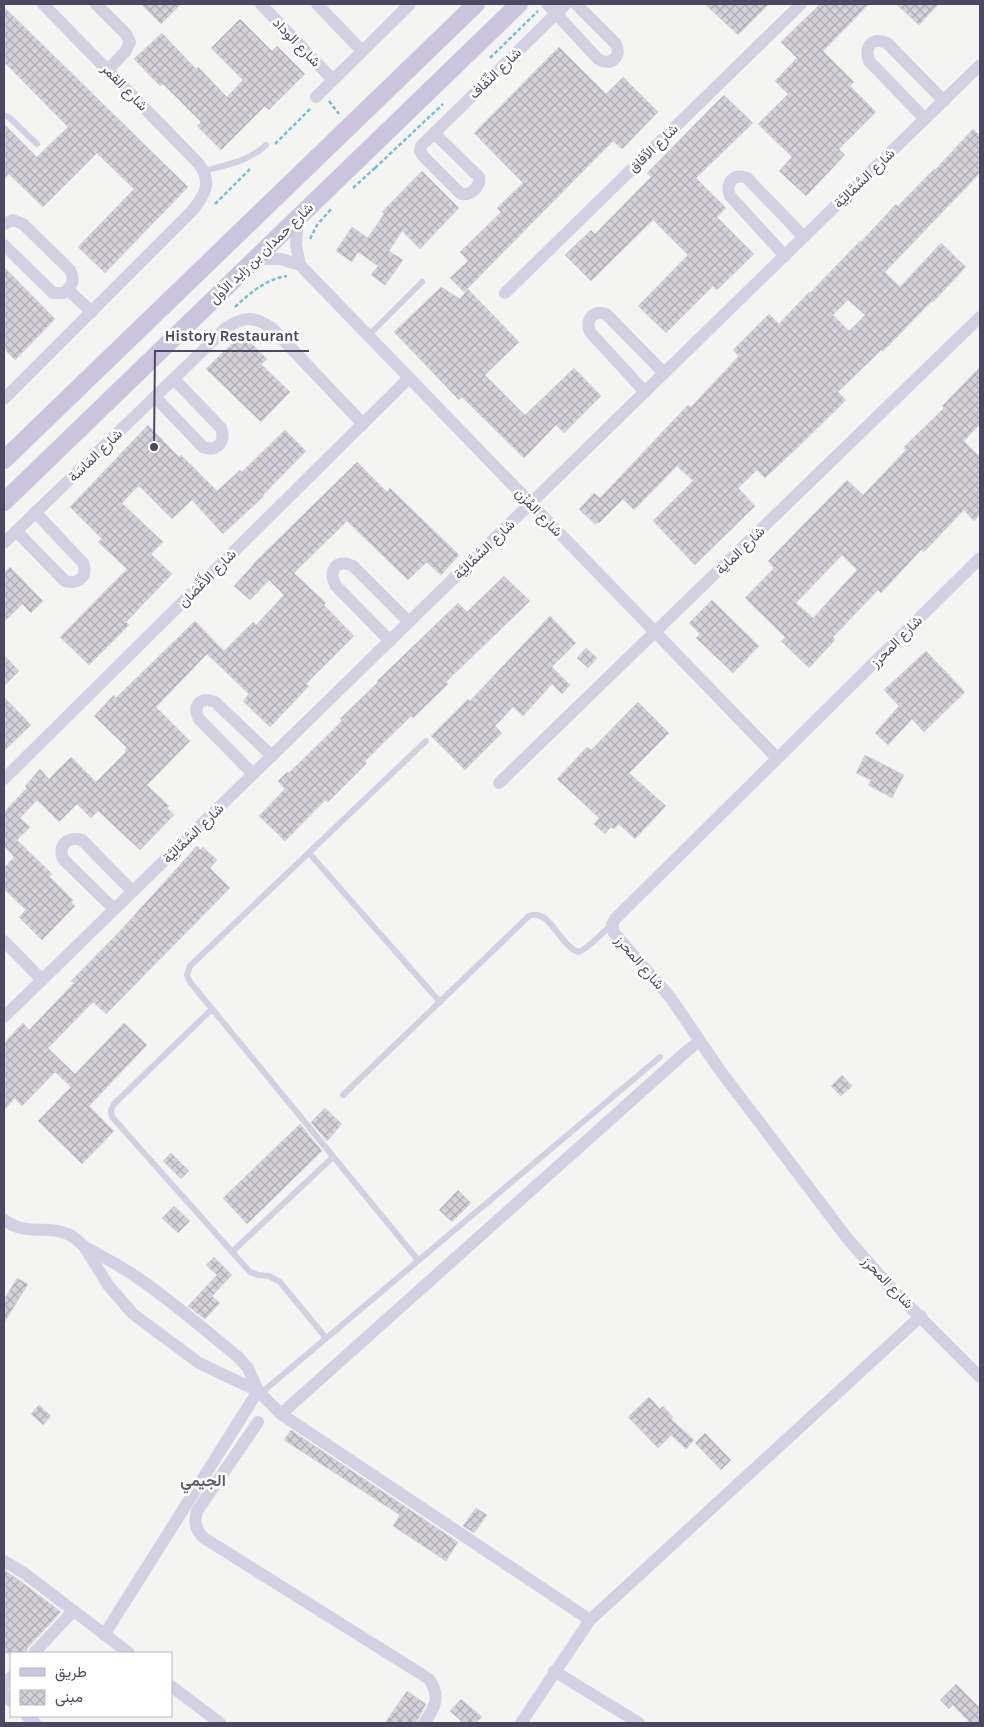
<svg xmlns="http://www.w3.org/2000/svg" width="984" height="1727" font-family="Karla,Vazirmatn,sans-serif">
<style>
.building{fill:url(#building-cross-hatch);stroke:#d9d6de;fill-rule:evenodd}
.lines{fill:none;stroke-linecap:round;stroke-linejoin:round}
.path{stroke:#75bfd4;stroke-width:2.5;stroke-dasharray:4 2.5;stroke-linecap:butt}
.lane{stroke:#d3d0e2;stroke-width:6}
.street{stroke:#d3d0e2;stroke-width:12}
.secondary{stroke:#cac4dc;stroke-width:18}
.labels{text-anchor:middle;stroke-width:5;stroke-linejoin:round;paint-order:stroke}
.street-label{font-size:14px;fill:#4d4861;stroke:#fff}
.quarter-label{font-size:16px;font-weight:bold;fill:#615e68;stroke:#fff}
.leader{fill:none;stroke:#4d4861;stroke-width:2}
.callout-dot{fill:#4d4861;stroke:#fff;stroke-width:2}
.callout-label{font-size:15px;text-anchor:middle;font-weight:bold;fill:#4d4861;stroke:#fff;stroke-width:5;stroke-linejoin:round;paint-order:stroke}
</style>
<defs>
<pattern id="building-cross-hatch" width="8" height="8" patternUnits="userSpaceOnUse" patternTransform="scale(1.25)"><rect width="8" height="8" fill="#d5d1da"/><path d="M0 0l8 8M0 8l8-8" fill="none" stroke="#afacb4"/></pattern>
</defs>
<rect width="100%" height="100%" fill="#f4f4f2"/>
<g class="building">
<path d="M141,4H181L161,24Z"/>
<path d="M705,4H769L738,35Z"/>
<path d="M820,4H869L823,51L854,82L850,86L876,112L839,149L845,155L806,196L779,171L792,157L758,124L788,94L775,81L797,58L781,42Z"/>
<path d="M896,4H939L919,25Z"/>
<path d="M4,7L188,187L105,273L78,247L134,189L97,153L43,207L9,174L4,179V124L37,157L68,127L4,62Z"/>
<path d="M240,19L272,51L277,46L305,74L269,110L265,106L221,150L197,126L201,122L163,84L160,86L134,59L162,33L196,69L198,67L227,97L243,80L211,48Z"/>
<path d="M559,47L606,94L623,77L658,112L622,149L613,141L464,292L450,278L468,261L460,252L501,212L497,208L523,183L474,133Z"/>
<path d="M724,95L753,123L696,178L726,208L717,217L754,254L717,290L713,286L666,333L638,306L688,255L653,220L591,281L565,255L591,230L595,234L651,177L647,173Z"/>
<path d="M973,129L980,136V173L885,272L900,287L941,243L966,267L933,302L932,301L883,351L881,350L838,392L846,400L798,447L765,478L757,470L738,488L755,506L695,565L653,521L693,481L677,466L634,510L623,499L599,523L598,522L595,524L579,509L594,493L600,498L688,405L691,407L739,356L733,350L769,314L779,324L809,292L810,293L860,241L861,242L896,204L898,206L934,169L935,170ZM848,300L865,315L849,331L833,315Z"/>
<path d="M422,171L459,208L420,249L402,231L389,251L403,260L385,285L371,275L378,266L358,252L352,262L336,251L352,227L368,238L384,214L382,212Z"/>
<path d="M4,267L55,319L15,360L4,349Z"/>
<path d="M441,287L460,299L468,289L519,342L485,375L525,415L574,368L601,396L564,433L556,425L524,458L462,397L459,400L394,332Z"/>
<path d="M242,334L267,359L261,364L290,392L261,422L206,369Z"/>
<path d="M980,367V424L964,441L980,457V514L974,521L964,510L924,552L921,550L881,593L878,590L833,637L835,640L809,668L781,641L785,637L745,598L774,568L768,561L847,480L863,495L906,450L904,447L944,408L942,406ZM842,555L857,570L813,618L796,603Z"/>
<path d="M148,425L179,457L181,455L217,491L240,470L242,472L285,430L306,451L263,495L264,496L223,534L192,500L172,519L140,487H137L122,503L163,542L151,554L172,574L126,622L129,625L89,665L60,637L127,569L98,542L102,539L70,507Z"/>
<path d="M357,462L387,492L390,488L459,555L441,575L427,562L408,580L347,521L294,573L326,603L324,605L354,636L306,684L309,686L270,727L243,701L249,694L207,654L156,707L190,741L147,785L169,806L167,808L174,815L140,850L98,811L91,818L77,804L59,822L37,800L20,818L30,827L17,840L52,874L49,876L73,900L71,902L75,906L42,940L19,917L26,910L4,889V868L14,857L4,846V812L27,788L25,786L40,769L49,779L71,757L96,782L126,752L125,750L127,748L94,716L114,695L116,698L195,621L224,651L253,622L256,625L284,595L269,580L250,600L234,586L254,564H253Z"/>
<path d="M10,567L43,601L31,613L22,604L4,622V573Z"/>
<path d="M504,576L530,601L446,682L448,684L413,718L411,716L365,761L367,763L328,802L325,800L285,841L259,816L285,789L278,781L287,772L289,773L342,721L340,719L378,682L377,681L458,603L467,612Z"/>
<path d="M712,600L759,646L733,673L696,638L700,634L689,623Z"/>
<path d="M550,616L576,643L552,667L570,685L562,694L552,684L523,716L513,707L495,726L502,733L465,770L431,736L468,699L470,701Z"/>
<path d="M586,648L597,658L588,668L577,658Z"/>
<path d="M926,651L965,692L924,732L912,719L888,745L875,733L899,706L884,690Z"/>
<path d="M4,655L19,671L4,686Z"/>
<path d="M4,697L31,725L4,751Z"/>
<path d="M638,702L669,733L629,773L666,806L635,839L619,824L614,829L611,827L605,834L594,824L599,818L557,779L587,747L591,750Z"/>
<path d="M865,755L904,775L892,798L868,785L871,780L856,773Z"/>
<path d="M197,846L200,850L203,847L217,860L210,868L230,888L106,1014L93,1002L48,1048L75,1074L124,1023L147,1045L89,1106L114,1131L82,1164L38,1121L71,1087L55,1072L22,1106L15,1098L4,1110V1043L23,1023L29,1030L74,983L71,981L121,930Z"/>
<path d="M842,1075L852,1086L841,1096L831,1086Z"/>
<path d="M325,1108L342,1124L327,1141L311,1122Z"/>
<path d="M300,1124L322,1151L247,1224L223,1198Z"/>
<path d="M171,1153L189,1171L181,1179L163,1161Z"/>
<path d="M458,1190L471,1203L452,1222L439,1210Z"/>
<path d="M174,1206L190,1221L178,1233L162,1218Z"/>
<path d="M214,1257L232,1275L212,1296L220,1303L205,1319L188,1306L217,1275L206,1265Z"/>
<path d="M17,1278L28,1284L4,1323V1300Z"/>
<path d="M649,1397L660,1409L663,1406L673,1417L671,1419L694,1440L686,1449L671,1435L658,1448L628,1417Z"/>
<path d="M39,1405L51,1416L43,1425L31,1414Z"/>
<path d="M291,1430L458,1542L446,1561L393,1526L400,1515L284,1440Z"/>
<path d="M705,1433L731,1460L721,1470L695,1443Z"/>
<path d="M476,1508L487,1515L474,1533L463,1526Z"/>
<path d="M4,1570L19,1580L61,1612L28,1647L26,1653H4Z"/>
<path d="M956,1684L980,1708V1723H970L953,1705L949,1709L940,1700Z"/>
<path d="M407,1691L426,1704L416,1723H385Z"/>
<path d="M461,1699L482,1717L476,1723H463L450,1711Z"/>
</g>
<g class="lines">
<g class="path">
<path d="M490,58L538,11"/>
<path d="M329,101L339,114"/>
<path d="M275,144L310,109"/>
<path d="M375,168L443,104"/>
<path d="M353,188L375,168L374,166"/>
<path d="M215,204L250,169"/>
<path d="M310,239L317,225L331,209"/>
<path d="M235,307C250,293 266,279 287,276"/>
</g>
<g class="lane">
<path d="M4,115L10,118L37,144"/>
<path d="M204,171C227,165 249,161 266,145"/>
<path d="M368,336L422,282"/>
<path d="M309,853L440,1002"/>
<path d="M212,1009L114,1104L111,1110L112,1117L250,1272L258,1275L269,1276L280,1282L326,1338"/>
<path d="M343,1095L529,916C549,907 560,946 578,952C589,949 602,932 612,925"/>
<path d="M232,1252L333,1157"/>
<path d="M418,1260L190,982L187,975L190,966L426,741"/>
<path d="M260,1394L660,1057"/>
</g>
<g class="street">
<path d="M96,4L126,34L130,42L125,52L108,70"/>
<path d="M261,4L333,80"/>
<path d="M317,4L362,51"/>
<path d="M547,4L598,59C611,67 622,57 616,44L576,4"/>
<path d="M316,97L410,4"/>
<path d="M925,119L869,61C864,46 872,37 887,43L944,101"/>
<path d="M434,133L479,177C481,186 471,196 461,194L423,156L420,151L421,146L566,4"/>
<path d="M298,218L296,245L300,265"/>
<path d="M4,224L13,220L23,224L70,270C75,280 73,287 63,293H53L4,245"/>
<path d="M785,256L730,196C725,182 734,173 747,178L804,237"/>
<path d="M256,259H281L300,265L777,758"/>
<path d="M68,290L92,312"/>
<path d="M505,293L801,4"/>
<path d="M645,392L590,332C585,319 593,310 606,314L664,373"/>
<path d="M155,397L203,447C217,452 226,442 221,428L174,379"/>
<path d="M4,399L193,210C206,193 212,182 199,164L43,4"/>
<path d="M16,531L65,581C79,585 88,576 83,563L35,512"/>
<path d="M4,543L226,328C244,316 253,316 272,328L363,424"/>
<path d="M980,558L615,919L612,925L614,933L670,997L719,1069L847,1238L889,1286L980,1377"/>
<path d="M390,641L336,586C327,570 337,558 353,566L409,622"/>
<path d="M253,774L199,719C192,705 201,696 215,702L272,756"/>
<path d="M4,779L409,378"/>
<path d="M499,783L980,317"/>
<path d="M114,909L63,859C58,845 67,836 82,840L132,891"/>
<path d="M4,941L42,980"/>
<path d="M4,1017L980,65"/>
<path d="M4,1220C28,1237 47,1224 70,1235C76,1238 80,1243 85,1247C103,1257 121,1266 138,1278C173,1302 205,1330 238,1357L248,1368L258,1391L104,1635"/>
<path d="M84,1246L108,1285L133,1314L199,1363L258,1391L281,1414L590,1620"/>
<path d="M281,1414L688,1050L700,1041"/>
<path d="M258,1422L197,1511C194,1521 195,1530 204,1538L429,1679C441,1696 435,1708 424,1723"/>
<path d="M4,1561L24,1573L129,1653"/>
<path d="M34,1653L73,1611"/>
<path d="M554,1671L639,1723"/>
<path d="M4,1685L11,1677"/>
<path d="M171,1686L220,1723"/>
<path d="M4,1694L11,1701"/>
<path d="M27,1716L35,1723"/>
<path d="M521,1723L590,1620L921,1316"/>
</g>
<g class="secondary">
<path d="M4,460L476,4"/>
<path d="M4,502L519,4"/>
</g>
</g>
<g class="labels">
<g class="street-label">
<text transform="translate(297 42) rotate(46)" y="5">شارع الوداد</text>
<text transform="translate(495 73) rotate(-44)" y="5">شارع النِّفَاف</text>
<text transform="translate(125 87) rotate(46)" y="5">شارع القمر</text>
<text transform="translate(653 148) rotate(-44)" y="5">شارع الآفاق</text>
<text transform="translate(864 178) rotate(-44)" y="5">شارع السَّمَّالِيَّة</text>
<text transform="translate(261 253) rotate(-44)" y="5">شارع حمدان بن زايد الأول</text>
<text transform="translate(95 455) rotate(-44)" y="5">شارع المَاسَة</text>
<text transform="translate(539 512) rotate(46)" y="5">شارع المُزْن</text>
<text transform="translate(484 549) rotate(-44)" y="5">شارع السَّمَّالِيَّة</text>
<text transform="translate(740 550) rotate(-44)" y="5">شارع الماية</text>
<text transform="translate(207 578) rotate(-45)" y="5">شارع الأَغْصَان</text>
<text transform="translate(896 641) rotate(-45)" y="5">شارع المحرز</text>
<text transform="translate(193 833) rotate(-44)" y="5">شارع السَّمَّالِيَّة</text>
<text transform="translate(640 962) rotate(49)" y="5">شارع المحرز</text>
<text transform="translate(888 1282) rotate(46)" y="5">شارع المحرز</text>
</g>
<g class="quarter-label">
<text x="203" y="1486">الجيمي</text>
</g>
</g>
<path class="leader" d="M154 447L155 351H309"/>
<circle class="callout-dot" cx="154" cy="447" r="5"/>
<g class="callout-label">
<text x="232" y="341">History Restaurant</text>
</g>
<rect width="984" height="1727" fill="none" stroke="#4d4861" stroke-width="10"/>
<rect x="10" y="1652" width="162" height="65" fill="#ffffff" stroke="#b8b6c0"/>
<rect x="20" y="1668" width="25" height="8" fill="#cac4dc" stroke="#b8b6c0"/>
<text x="55" y="1677" font-size="15" fill="#4d4861">طريق</text>
<rect x="20" y="1690" width="25" height="15" fill="url(#building-cross-hatch)" stroke="#b8b6c0"/>
<text x="55" y="1702" font-size="15" fill="#4d4861">مبنى</text>
</svg>
